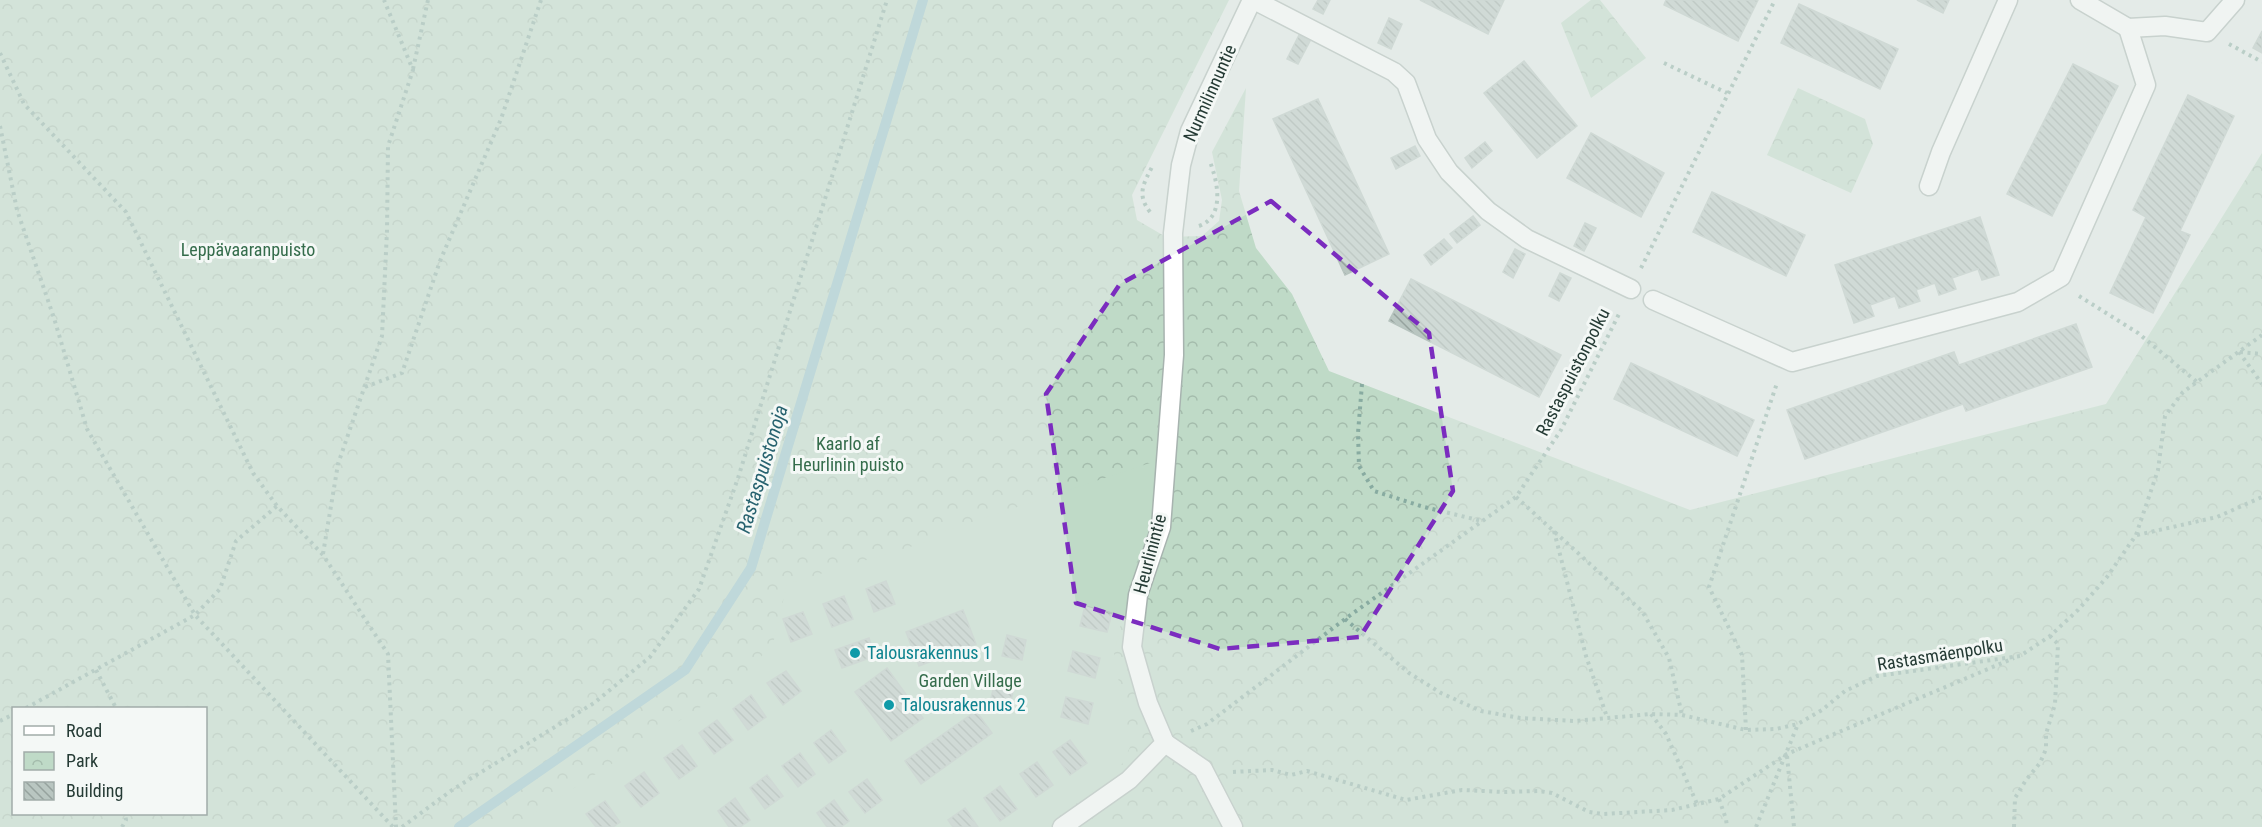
<svg xmlns="http://www.w3.org/2000/svg" width="2262" height="827" font-family="'Roboto Condensed',sans-serif">
<style>
.park{fill:url(#park-crowns);fill-rule:evenodd}
.garden{fill:#bfdac7}
.lines{fill:none;stroke-linecap:round;stroke-linejoin:round}
.stream{stroke:#93c0c9;stroke-width:10}
.building{fill:url(#building-back-hatch);stroke:#b7c4bf;stroke-width:1.5}
.minor-casing{stroke:#a7b3af;stroke-width:21}
.path{stroke:#88aba1;stroke-width:4;stroke-dasharray:3 4.5;stroke-linecap:butt}
.minor{stroke:#fff;stroke-width:18}
.marked{fill:none;stroke:#7b2cbf;stroke-width:4.5;stroke-dasharray:12 8;stroke-linejoin:round}
.culture-dot{fill:#0f9aa8;stroke:#f4f8f6;stroke-width:2}
.labels{text-anchor:middle;stroke-width:6;stroke-linejoin:round;paint-order:stroke}
.street-label{font-size:18px;fill:#253b35;stroke:#f4f8f6}
.park-label{font-size:18px;fill:#346c4b;stroke:#f4f8f6}
.culture-label{font-size:18px;fill:#0d838f;stroke:#f4f8f6;text-anchor:start}
.water-label{font-size:20px;font-style:italic;fill:#27626f;stroke:#f4f8f6}
</style>
<defs>
<pattern id="park-crowns" width="20" height="18" patternUnits="userSpaceOnUse" patternTransform="scale(1.5)"><rect width="20" height="18" fill="#bfdac7"/><path d="M2 6a3 3 0 1 1 6 0M12 15a3 3 0 1 1 6 0" fill="none" stroke="#a4bcac"/></pattern>
<pattern id="building-back-hatch" width="6" height="6" patternUnits="userSpaceOnUse" patternTransform="scale(1.5)"><rect width="6" height="6" fill="#b9c6c1"/><path d="M-1 5l2 2M0 0l6 6M5-1l2 2" fill="none" stroke="#96a29e"/></pattern>
</defs>
<rect width="100%" height="100%" fill="#e4ebe8"/>
<g class="park">
<path d="M0,0H1229L1132,195L1137,220L1166,237L1202,236L1219,221L1222,200L1212,152L1246,88L1239,191L1256,248L1292,294L1329,371L1690,510L2106,404L2262,153V827H0ZM14,708H206V814H14Z"/>
<path d="M1591,0H1600L1646,58L1591,98L1561,23Z"/>
<path d="M1798,88L1865,119L1873,144L1851,193L1767,155Z"/>
</g>
<path class="garden" d="M1156,461L1155,520L1133,571L1114,654L1130,747L1117,774L1047,825L513,827L732,687L773,644L787,584L933,540V535Z"/>
<g class="lines">
<path class="stream" d="M459,827L685,670L751,568L923,0"/>
</g>
<g class="building">
<path d="M1318,0H1330L1323,14L1313,9Z"/>
<path d="M1420,0H1504L1488,34Z"/>
<path d="M1666,0H1758L1738,41L1664,5Z"/>
<path d="M1917,0H1949L1943,13Z"/>
<path d="M1799,4L1898,49L1880,89L1781,43Z"/>
<path d="M1389,18L1402,24L1391,49L1378,43Z"/>
<path d="M2262,31V53L2253,48Z"/>
<path d="M1299,35L1310,41L1298,64L1287,59Z"/>
<path d="M1524,61L1577,126L1537,158L1484,93Z"/>
<path d="M2073,64L2118,86L2052,216L2007,194Z"/>
<path d="M2188,95L2234,116L2180,231L2190,235L2153,313L2110,293L2146,217L2133,210Z"/>
<path d="M1318,99L1389,254L1345,275L1273,119Z"/>
<path d="M1591,133L1664,173L1641,217L1567,178Z"/>
<path d="M1485,142L1492,151L1472,168L1465,158Z"/>
<path d="M1415,146L1420,156L1396,169L1391,158Z"/>
<path d="M1712,192L1805,235L1786,276L1693,232Z"/>
<path d="M1473,216L1480,225L1457,243L1450,234Z"/>
<path d="M1980,217L1999,275L1982,280L1978,269L1952,278L1956,289L1939,295L1935,283L1916,290L1920,301L1899,308L1895,296L1870,305L1874,316L1854,323L1835,265Z"/>
<path d="M1585,223L1596,228L1584,251L1574,246Z"/>
<path d="M1444,239L1452,248L1431,265L1424,255Z"/>
<path d="M1515,249L1525,254L1513,278L1503,272Z"/>
<path d="M1560,273L1571,278L1559,301L1549,296Z"/>
<path d="M1411,279L1561,355L1539,397L1389,321Z"/>
<path d="M2076,324L2092,367L1966,411L1963,404L1805,459L1787,410L1954,352L1959,365Z"/>
<path d="M1631,363L1754,420L1737,456L1614,399Z"/>
<path d="M886,581L895,604L874,612L866,589Z"/>
<path d="M844,596L853,619L832,627L823,604Z"/>
<path d="M1085,606L1112,613L1107,632L1080,626Z"/>
<path d="M963,610L976,644L919,666L906,632Z"/>
<path d="M803,612L812,634L791,642L783,619Z"/>
<path d="M1007,635L1026,640L1022,660L1002,656Z"/>
<path d="M869,638L875,656L842,668L835,650Z"/>
<path d="M1073,651L1100,658L1095,678L1068,671Z"/>
<path d="M887,668L923,718L891,741L855,692Z"/>
<path d="M786,671L801,691L783,705L767,683Z"/>
<path d="M995,682L1014,686L1010,707L990,702Z"/>
<path d="M751,695L766,717L748,730L733,709Z"/>
<path d="M1066,697L1093,703L1088,724L1061,717Z"/>
<path d="M976,711L992,733L921,784L905,761Z"/>
<path d="M717,720L733,740L714,754L699,733Z"/>
<path d="M831,730L846,751L829,763L814,743Z"/>
<path d="M1070,740L1087,763L1070,775L1053,752Z"/>
<path d="M682,745L697,766L679,779L664,758Z"/>
<path d="M800,753L815,774L798,787L782,766Z"/>
<path d="M1037,762L1053,785L1036,797L1020,774Z"/>
<path d="M644,772L659,793L641,807L625,786Z"/>
<path d="M767,775L783,796L765,809L750,788Z"/>
<path d="M867,779L882,800L865,813L849,792Z"/>
<path d="M1000,786L1017,809L1000,821L984,798Z"/>
<path d="M735,798L750,820L740,827H729L718,811Z"/>
<path d="M834,800L849,821L841,827H827L817,813Z"/>
<path d="M605,801L620,822L613,827H596L586,814Z"/>
<path d="M965,808L978,827H953L948,820Z"/>
</g>
<g class="lines">
<g class="minor-casing">
<g id="minor">
<path d="M1254,0L1394,72L1406,83L1427,139L1449,172L1488,211L1527,239L1631,289"/>
<path d="M2080,0L2128,28"/>
<path d="M2128,28L2165,26L2207,32L2235,0"/>
<path d="M1929,186L1941,152L2008,0"/>
<path d="M1653,300L1792,362L2018,302L2061,277L2146,85L2128,28"/>
<path d="M1165,743L1203,769L1233,827"/>
<path d="M1062,827L1129,780L1165,743L1148,703L1132,647L1138,595L1161,527L1174,355L1173,233L1178,190L1181,165L1190,131L1252,0"/>
</g>
</g>
<g class="path">
<path d="M2229,44L2262,62"/>
<path d="M0,53L24,104L126,212L253,473L277,506L323,555L388,654L396,827"/>
<path d="M1664,63L1727,93"/>
<path d="M413,69L428,0"/>
<path d="M0,126L17,210L54,318L87,429L195,615L393,827"/>
<path d="M1150,212C1136,194 1144,183 1153,165"/>
<path d="M1199,226C1225,217 1218,182 1210,162"/>
<path d="M1641,268L1775,0"/>
<path d="M2079,296L2138,333L2197,382"/>
<path d="M2239,352L2262,384"/>
<path d="M2240,352L2262,354"/>
<path d="M1362,384L1358,433L1359,466L1374,491L1424,507L1482,521"/>
<path d="M365,387L402,373L440,261L501,119L541,0"/>
<path d="M1516,497L1642,611L1669,658L1682,715"/>
<path d="M1554,531L1586,656L1607,717"/>
<path d="M2137,535L2217,517L2262,497"/>
<path d="M323,554L338,464L382,336L387,231L388,146L413,70L384,0"/>
<path d="M1345,619L1409,673L1441,693L1481,711L1520,718L1575,721L1651,714L1682,715L1746,730L1776,729L1798,724L1822,710L1845,691L1877,676L2020,656L2050,636L2078,610L2107,577L2136,535L2158,470L2165,416L2183,392L2262,335"/>
<path d="M96,670L116,708"/>
<path d="M26,708L195,615L220,589L236,541L277,506"/>
<path d="M1651,714L1666,734L1698,806"/>
<path d="M0,721L14,714"/>
<path d="M1746,730L1742,655L1709,587L1777,383"/>
<path d="M1191,731L1207,724L1345,619L1516,497L1561,430L1620,312"/>
<path d="M1787,756L1794,827"/>
<path d="M1233,772L1272,770L1291,775L1307,771L1406,800L1462,790L1504,792L1539,791L1552,793L1589,812L1603,814L1672,810L1719,799L1787,754L2014,658"/>
<path d="M1719,799L1726,819L1727,827"/>
<path d="M122,827L126,820L125,814"/>
<path d="M402,827L452,790L594,703L650,657L699,589L738,478L887,0"/>
<path d="M1756,827L1798,724"/>
<path d="M2014,827L2015,798L2026,780L2040,763L2046,749V734L2055,704L2058,644L2050,636"/>
</g>
<use href="#minor" class="minor"/>
</g>
<path d="M0 0H2262V827H0ZM1271,201L1429,333L1453,491L1360,637L1220,649L1076,603L1046,394L1120,284Z" fill="#e4ebe8" fill-opacity=".55" fill-rule="evenodd"/>
<path class="marked" d="M1271,201L1429,333L1453,491L1360,637L1220,649L1076,603L1046,394L1120,284Z"/>
<g class="culture-dot">
<circle cx="855" cy="653" r="6"/>
<circle cx="889" cy="705" r="6"/>
</g>
<g class="labels">
<g class="street-label">
<text transform="translate(1210 93) rotate(-66)" y="6">Nurmilinnuntie</text>
<text transform="translate(1573 372) rotate(-63)" y="6">Rastaspuistonpolku</text>
<text transform="translate(1150 554) rotate(-75)" y="6">Heurlinintie</text>
<text transform="translate(1940 655) rotate(-9)" y="6">Rastasmäenpolku</text>
</g>
<g class="park-label">
<text x="248" y="256">Leppävaaranpuisto</text>
<text x="848" y="450">Kaarlo af<tspan x="848" dy="21">Heurlinin puisto</tspan></text>
<text x="970" y="687">Garden Village</text>
</g>
<g class="culture-label">
<text x="867" y="659">Talousrakennus 1</text>
<text x="901" y="711">Talousrakennus 2</text>
</g>
<g class="water-label">
<text transform="translate(762 469) rotate(-73)" y="7">Rastaspuistonoja</text>
</g>
</g>
<rect x="12" y="707" width="195" height="108" fill="#f4f8f6" stroke="#a1aca9" stroke-width="1.5"/>
<rect x="24" y="726" width="30" height="9" fill="#ffffff" stroke="#a1aca9" stroke-width="1.5"/>
<text x="66" y="737" font-size="18" fill="#253b35">Road</text>
<rect x="24" y="752" width="30" height="18" fill="url(#park-crowns)" stroke="#a1aca9" stroke-width="1.5"/>
<text x="66" y="767" font-size="18" fill="#253b35">Park</text>
<rect x="24" y="782" width="30" height="18" fill="url(#building-back-hatch)" stroke="#a1aca9" stroke-width="1.5"/>
<text x="66" y="797" font-size="18" fill="#253b35">Building</text>
</svg>
